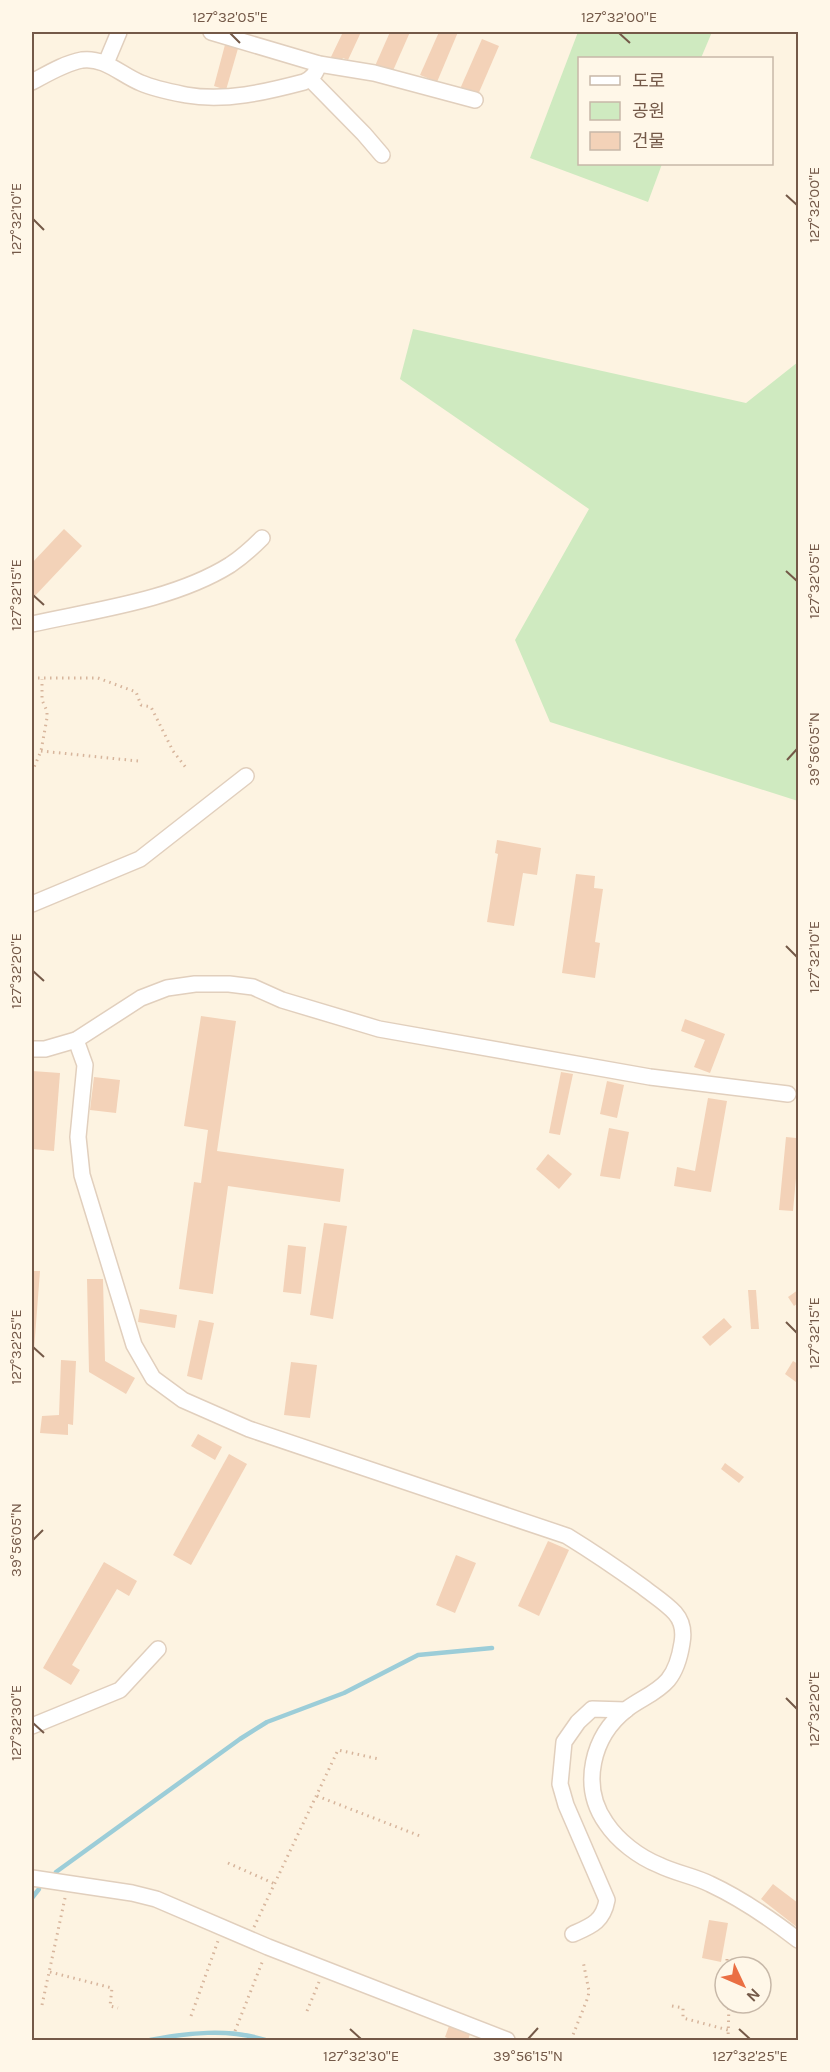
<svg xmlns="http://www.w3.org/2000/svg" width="830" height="2072" font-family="Karla,'Noto Sans KR',sans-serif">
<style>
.green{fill:#cfeac0}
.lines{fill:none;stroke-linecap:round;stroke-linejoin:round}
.stream{stroke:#9ccdd8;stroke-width:4.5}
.building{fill:#f3d2b8}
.minor-casing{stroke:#e1cfbd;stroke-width:18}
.path{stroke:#d7b59c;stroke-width:3;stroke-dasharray:1.5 4.5;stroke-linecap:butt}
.minor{stroke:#fff;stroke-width:15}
.ticks{fill:none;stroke:#745948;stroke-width:2}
.neatline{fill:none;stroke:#745948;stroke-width:2}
.ticks-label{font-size:15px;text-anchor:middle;fill:#745948}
</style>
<rect width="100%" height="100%" fill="#fdf3e1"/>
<g class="green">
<path d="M578,32H712L701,58H580V164H662L648,202L530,158Z"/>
<path d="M413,329L746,403L798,362V801L550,722L515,640L589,509L400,379Z"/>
</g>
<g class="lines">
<g class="stream">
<path d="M56,1872L240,1739L267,1722L344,1693L418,1655L492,1648"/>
<path d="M32,1898L39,1889"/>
<path d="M150,2040C187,2033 228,2028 265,2040"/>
</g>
</g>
<g class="building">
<path d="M343,32H361L348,60L343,58L340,63L330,59Z"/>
<path d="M390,32H410L392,73L375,66Z"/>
<path d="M439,32H458L437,82L420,75Z"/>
<path d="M482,39L499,46L477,97L460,89Z"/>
<path d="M226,41L239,45L226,90L214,86Z"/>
<path d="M64,529L82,546L32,599V563Z"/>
<path d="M497,840L541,848L537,875L523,873L514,926L487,922L498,854L495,853Z"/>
<path d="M576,874L595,876L594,888L603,889L595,942L600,943L595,978L562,973Z"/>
<path d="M201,1016L236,1021L217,1151L344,1169L340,1202L228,1186L213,1294L179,1289L194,1182L201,1183L208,1130L184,1126Z"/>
<path d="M685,1019L725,1034L710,1073L694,1067L705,1040L681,1031Z"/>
<path d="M32,1071L60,1073L54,1151L32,1149Z"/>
<path d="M561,1072L573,1074L560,1135L549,1133Z"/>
<path d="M94,1077L120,1080L116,1113L90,1110Z"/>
<path d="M607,1081L624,1085L617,1118L600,1114Z"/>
<path d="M708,1098L727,1101L711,1192L674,1186L677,1167L695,1171Z"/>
<path d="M609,1128L629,1132L620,1179L600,1176Z"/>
<path d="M786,1137L796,1138V1143H798V1168L797,1167L793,1211L779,1210Z"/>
<path d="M548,1154L572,1174L559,1189L536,1169Z"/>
<path d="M324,1223L347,1226L333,1319L310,1315Z"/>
<path d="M288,1245L306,1247L301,1294L283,1292Z"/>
<path d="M32,1271H40L33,1363H32Z"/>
<path d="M87,1279H103L105,1361L135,1378L126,1394L89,1372Z"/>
<path d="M748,1290H756L759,1329H751Z"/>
<path d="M798,1290V1303L794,1306L788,1297Z"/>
<path d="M140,1309L177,1315L175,1328L138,1322Z"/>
<path d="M724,1318L732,1327L710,1346L702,1337Z"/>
<path d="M199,1320L214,1323L202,1380L187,1376Z"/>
<path d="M61,1360L76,1361L73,1425L68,1424V1435L40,1433L42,1416L59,1415Z"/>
<path d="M793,1361L798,1364V1378L796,1382L785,1374Z"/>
<path d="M291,1362L317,1365L310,1418L284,1415Z"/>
<path d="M198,1434L222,1447L215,1460L191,1446Z"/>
<path d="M229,1454L247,1464L191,1565L173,1555Z"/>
<path d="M725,1463L744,1477L739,1483L721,1469Z"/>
<path d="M548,1541L569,1550L539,1616L518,1606Z"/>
<path d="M456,1555L476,1563L455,1613L436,1605Z"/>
<path d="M104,1562L137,1581L129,1596L117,1589L72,1665L80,1670L71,1685L43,1668Z"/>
<path d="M773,1884L798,1903V1928L761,1899Z"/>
<path d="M709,1920L728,1923L721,1962L702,1958Z"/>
<path d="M449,2026L470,2034L468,2040H450V2039L445,2037Z"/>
</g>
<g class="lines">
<g class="minor-casing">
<g id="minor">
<path d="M211,32L319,64L374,73L475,100"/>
<path d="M106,63L119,32"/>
<path d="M311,80L364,134L382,155"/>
<path d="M32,82C47,74 65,63 82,60C105,57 121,75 141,83C155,89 171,92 186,95C225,102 266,92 304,82C313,78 316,73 319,64"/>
<path d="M32,624C95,610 174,600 230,565C242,557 252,548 262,538"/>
<path d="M32,904L140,859L246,776"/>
<path d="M76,1040L85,1065L78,1137L82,1175L134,1345L153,1378L183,1400L249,1429L567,1536C593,1552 618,1569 643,1587C653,1595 666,1603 675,1613C682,1621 684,1632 682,1643C680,1656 677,1669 668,1680C657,1693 640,1699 627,1709C592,1736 580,1786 606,1823C618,1841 639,1857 659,1865C675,1873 694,1876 710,1884C742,1899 771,1919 798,1940"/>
<path d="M32,1049H45L76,1040L141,998L167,988L195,984H229L253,987L282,1000L379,1029L650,1077L788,1094"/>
<path d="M32,1726L120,1690L158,1649"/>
<path d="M32,1878L132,1893L156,1899L268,1947L507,2040"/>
<path d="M573,1934C591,1926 603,1922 607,1900L566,1805L560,1784L564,1742L578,1722L592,1709L626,1710"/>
</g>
</g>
<g class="path">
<path d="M32,678H98L136,692L141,705L151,707L173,751L187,769"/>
<path d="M41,751L138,761"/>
<path d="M32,772L41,751L47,718V711L42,700V679"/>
<path d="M317,1796L420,1836"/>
<path d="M228,1863L275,1884"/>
<path d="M254,1927L338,1750L379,1759"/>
<path d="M727,1959V1967"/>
<path d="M50,1972L112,1988L110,2006L118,2008"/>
<path d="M42,2005L65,1898"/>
<path d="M672,2006L683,2008V2018L728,2030"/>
<path d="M307,2011L319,1982"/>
<path d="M191,2016L218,1941"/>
<path d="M235,2031L263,1960"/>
<path d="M571,2040L588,1997L589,1991L583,1961"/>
<path d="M728,2040L729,2003"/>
</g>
<use href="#minor" class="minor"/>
</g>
<path class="ticks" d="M230,33L240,43M619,33L630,43M786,195L797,205M33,219L44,230M786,571L797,581M33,595L44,605M787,760L797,749M786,946L797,957M33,971L44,981M786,1322L797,1333M33,1347L44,1357M33,1540L43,1530M786,1698L797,1709M33,1723L44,1733M350,2029L361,2039M739,2029L750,2039M528,2039L538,2028"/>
<rect width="830" height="2072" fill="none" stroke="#fff7e8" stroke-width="66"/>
<rect x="578" y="57" width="195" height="108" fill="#fff7e8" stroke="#c7b8a8" stroke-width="1.5"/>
<rect x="590" y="76" width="30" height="9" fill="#ffffff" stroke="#c7b8a8" stroke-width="1.5"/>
<text x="632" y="87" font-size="18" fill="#745948">도로</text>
<rect x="590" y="102" width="30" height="18" fill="#cfeac0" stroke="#c7b8a8" stroke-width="1.5"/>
<text x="632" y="117" font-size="18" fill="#745948">공원</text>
<rect x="590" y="132" width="30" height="18" fill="#f3d2b8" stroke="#c7b8a8" stroke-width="1.5"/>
<text x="632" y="147" font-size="18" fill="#745948">건물</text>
<g transform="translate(743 1985) rotate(134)"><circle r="28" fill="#fff7e8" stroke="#c7b8a8" stroke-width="1.5"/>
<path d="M0-4.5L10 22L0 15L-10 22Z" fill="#ea6f43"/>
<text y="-9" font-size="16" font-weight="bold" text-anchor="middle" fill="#745948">N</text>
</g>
<rect x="33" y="33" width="764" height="2006" class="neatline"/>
<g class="ticks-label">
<text x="230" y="22">127°32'05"E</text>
<text x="619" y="22">127°32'00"E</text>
<text transform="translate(814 205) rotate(-90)" y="5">127°32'00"E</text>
<text transform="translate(16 219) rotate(-90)" y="5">127°32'10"E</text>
<text transform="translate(814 581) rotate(-90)" y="5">127°32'05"E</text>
<text transform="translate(16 595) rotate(-90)" y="5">127°32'15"E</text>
<text transform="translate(814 749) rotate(-90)" y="5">39°56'05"N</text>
<text transform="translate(814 957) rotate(-90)" y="5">127°32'10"E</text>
<text transform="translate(16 971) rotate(-90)" y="5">127°32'20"E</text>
<text transform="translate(814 1333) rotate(-90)" y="5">127°32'15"E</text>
<text transform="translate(16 1347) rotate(-90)" y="5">127°32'25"E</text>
<text transform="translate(16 1540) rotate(-90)" y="5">39°56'05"N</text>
<text transform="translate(814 1709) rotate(-90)" y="5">127°32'20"E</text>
<text transform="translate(16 1723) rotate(-90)" y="5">127°32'30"E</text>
<text x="361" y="2061">127°32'30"E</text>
<text x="528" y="2061">39°56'15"N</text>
<text x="750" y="2061">127°32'25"E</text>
</g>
</svg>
